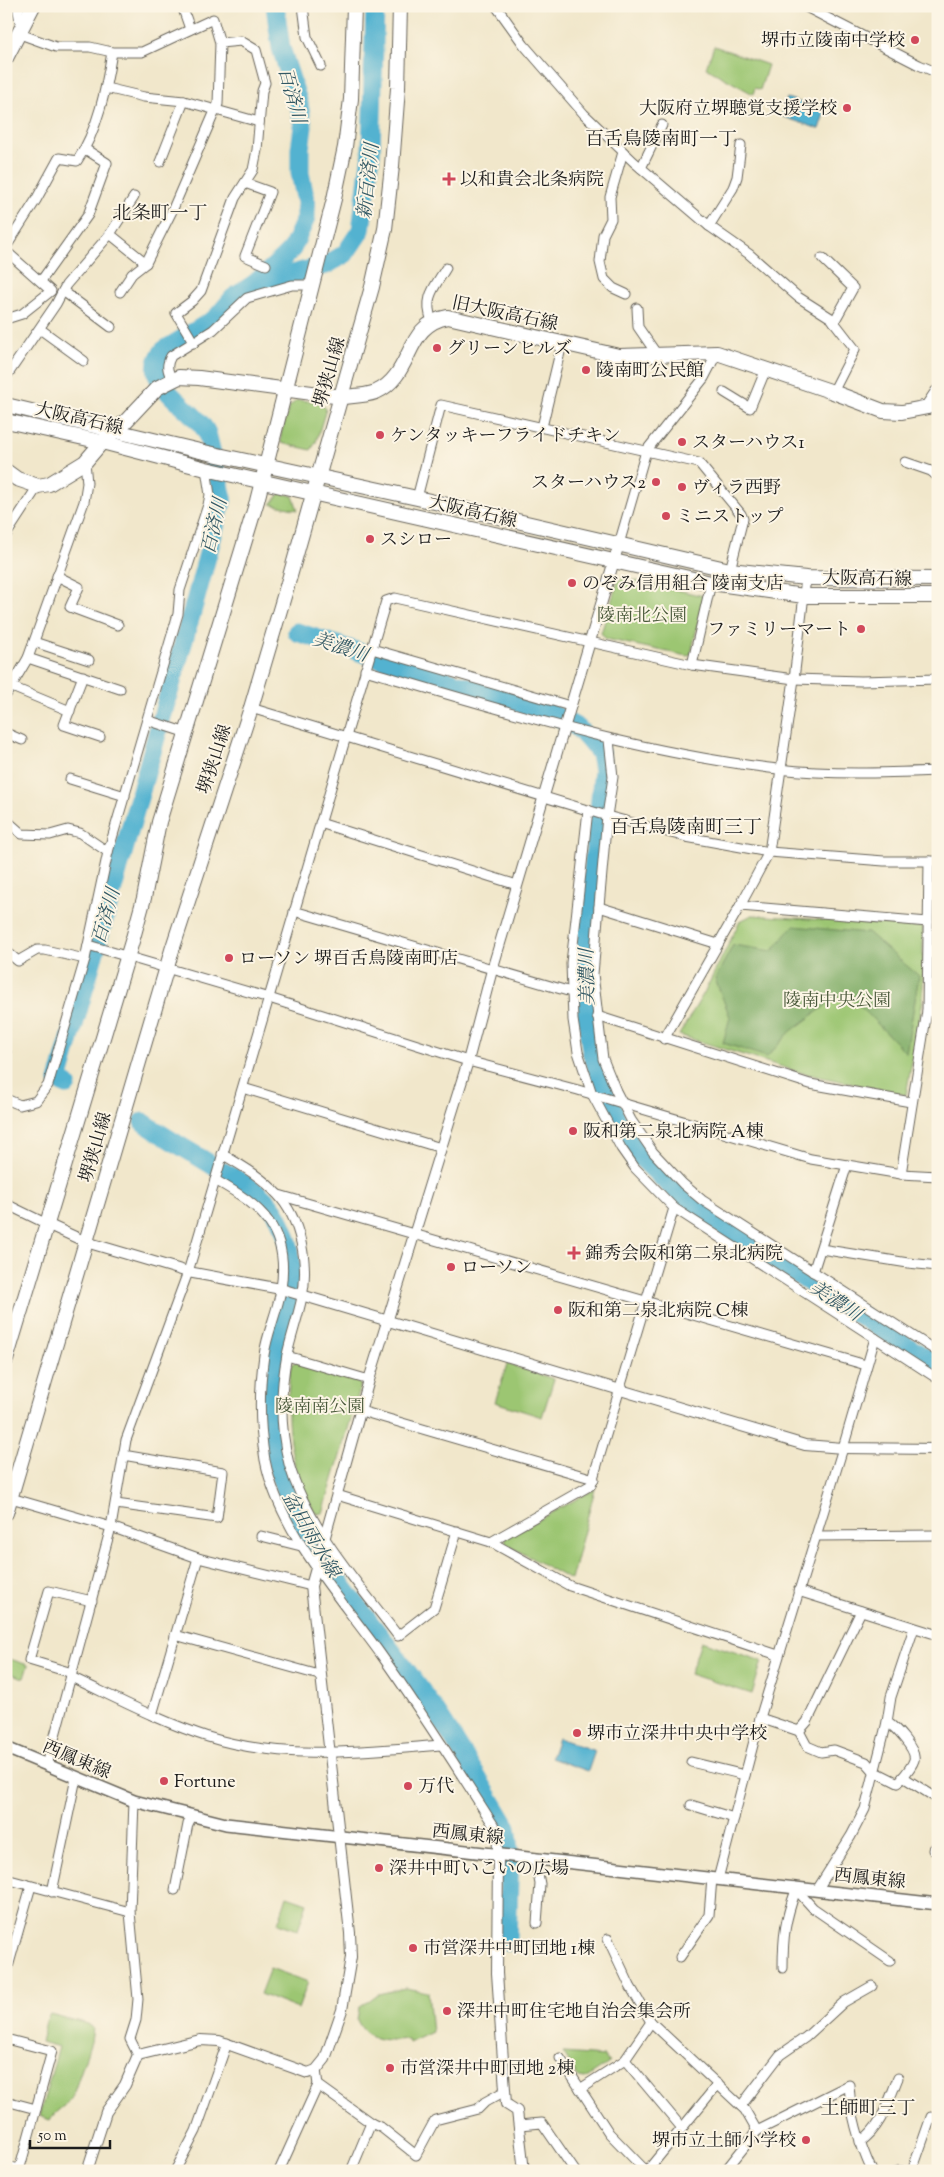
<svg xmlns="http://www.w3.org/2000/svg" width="944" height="2177" font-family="'Sorts Mill Goudy','Noto Serif JP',serif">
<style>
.green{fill:#9cc672;stroke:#5c7147}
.forest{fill:#7dab64;stroke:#4c6440}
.water{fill:#52b2d0;stroke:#376776}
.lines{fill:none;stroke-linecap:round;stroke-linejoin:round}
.river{stroke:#52b2d0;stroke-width:19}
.minor-casing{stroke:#676359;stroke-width:11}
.tertiary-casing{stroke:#676359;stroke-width:12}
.secondary-casing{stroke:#676359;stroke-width:14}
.primary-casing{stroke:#676359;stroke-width:16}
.minor{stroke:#fff;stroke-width:9}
.tertiary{stroke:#fff;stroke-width:10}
.secondary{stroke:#fff;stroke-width:11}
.primary{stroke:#fff;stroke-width:14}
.poi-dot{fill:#d1495b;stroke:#fcf5e5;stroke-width:2}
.labels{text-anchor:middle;stroke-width:4;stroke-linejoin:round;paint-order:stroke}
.poi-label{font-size:18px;fill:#1c1c1c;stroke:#fcf5e5;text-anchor:start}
.street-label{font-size:18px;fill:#1c1c1c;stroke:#fcf5e5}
.park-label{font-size:18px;fill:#49583a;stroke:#fcf5e5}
.water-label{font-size:19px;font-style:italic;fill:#325864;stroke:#fcf5e5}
.neighbourhood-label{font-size:19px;fill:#1c1c1c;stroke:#fcf5e5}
</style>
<rect width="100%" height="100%" fill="#fcf5e5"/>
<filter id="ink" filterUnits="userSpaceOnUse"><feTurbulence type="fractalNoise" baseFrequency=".02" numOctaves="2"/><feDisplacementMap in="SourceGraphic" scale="10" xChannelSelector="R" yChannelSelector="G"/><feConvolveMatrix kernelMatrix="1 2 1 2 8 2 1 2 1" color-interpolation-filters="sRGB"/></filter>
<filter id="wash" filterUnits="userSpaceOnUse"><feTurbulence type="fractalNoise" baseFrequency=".0096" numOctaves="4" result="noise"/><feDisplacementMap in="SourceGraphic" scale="20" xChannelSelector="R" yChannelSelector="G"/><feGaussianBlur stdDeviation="1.12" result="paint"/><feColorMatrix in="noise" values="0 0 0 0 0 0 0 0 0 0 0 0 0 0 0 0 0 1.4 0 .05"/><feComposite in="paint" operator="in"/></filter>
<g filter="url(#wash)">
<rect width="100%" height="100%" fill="#f1e7cb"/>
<g class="green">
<path d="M714,46L768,65L760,90L755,88L753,94L706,68Z"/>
<path d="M297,400L319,402L326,409L316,442L311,450L281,443V434L289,407Z"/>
<path d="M281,493L293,496L298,510L271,504Z"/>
<path d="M623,578L704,596L691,654L687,656L606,639L601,633L618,581Z"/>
<path d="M752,915L923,927V1000L906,1095L802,1073L679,1035L705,991L740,921Z"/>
<path d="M295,1362L358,1381L361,1385L323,1513L316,1514C287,1465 284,1419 291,1365Z"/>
<path d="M507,1364L554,1379L542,1417L495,1402Z"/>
<path d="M595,1489L571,1580L506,1544L505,1538Z"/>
<path d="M701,1641L762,1661L752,1694L690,1674Z"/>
<path d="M7,1658L28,1665L24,1678L6,1672Z"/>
<path d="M287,1896L307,1903L298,1930L278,1923Z"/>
<path d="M270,1968L308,1982L298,2009L260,1994Z"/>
<path d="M406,1988L428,1992L432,2032L409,2043L408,2039C386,2041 367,2042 357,2020L359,2008L378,1994Z"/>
<path d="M50,2014L88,2024L93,2028L91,2042L72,2098C66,2106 54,2111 50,2120L39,2116L59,2047L41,2042L46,2021Z"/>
<path d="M563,2053L604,2056L609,2063L585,2079L579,2078Z"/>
</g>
<path class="forest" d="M793,926L868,933L919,976L906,1053L866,1012L844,992L790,1032L767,1057L723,1043L730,1017L715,979L733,945L772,951Z"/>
<g class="water">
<path d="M787,98L825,111L819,129L781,116Z"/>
<path d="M558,1738L595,1751L588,1771L551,1758Z"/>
</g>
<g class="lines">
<g class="river">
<path d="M258,283L326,265L345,254L361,230L371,154L375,6"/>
<path d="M297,632L553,714L578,728L600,753L603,770L586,939L584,995L591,1051L601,1082L620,1126L640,1157L690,1205L938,1366"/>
<path d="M67,1085L58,1081L196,598L223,498L207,433C194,406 136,384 164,350L216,318L233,298L254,284L283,258L292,249L306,218V202L300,173V149L303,127L299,104L281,48L275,6"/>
<path d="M143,1122C166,1138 191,1152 215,1167C234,1178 257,1189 271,1206C277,1213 282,1224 285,1232C302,1280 282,1315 274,1361C267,1398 270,1459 286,1492C322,1571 384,1636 433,1707C459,1746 483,1787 507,1827L510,1850L507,1942"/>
</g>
</g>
</g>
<g filter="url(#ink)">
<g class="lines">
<g class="minor-casing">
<g id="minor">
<path d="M20,6L18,11L21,28"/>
<path d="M182,6L190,29"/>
<path d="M303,6L307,37L321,66"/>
<path d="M496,6L524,45L584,114L634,162L709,226L749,254L798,297L831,318L855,349L833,392"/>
<path d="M804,6L919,65L938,73"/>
<path d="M106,88L144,97L184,101L259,122"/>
<path d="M623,152L610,197L611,219L603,235L600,262L604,279L613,288L626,294"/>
<path d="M160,162L184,101"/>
<path d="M641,168L662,125"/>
<path d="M245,183L270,192L245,256L266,265"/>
<path d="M709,226L733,188L737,177L741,145"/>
<path d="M110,234L134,197"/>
<path d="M6,247L36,200L59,158L77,161C98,130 106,89 112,52"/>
<path d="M6,251L51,291L22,314L6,319"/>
<path d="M822,258L853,288L834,322"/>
<path d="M41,281L88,215L107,163L85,149"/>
<path d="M63,291L111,327"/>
<path d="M120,292L132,274L146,263"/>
<path d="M637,308L638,327L658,356"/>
<path d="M432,321C423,298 434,288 446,268"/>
<path d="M40,329L84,361"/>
<path d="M194,343L176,313L192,301L201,291L235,198L253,170L257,150L262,91L265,83L256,50L241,41L220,43"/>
<path d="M6,377L56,304L66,285L110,234L146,263L172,211L218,104L220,43L213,19L142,52H112L90,47H56L20,34"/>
<path d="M172,379C167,370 166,365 171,356L213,330L247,298L292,285H311"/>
<path d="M724,392L750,408L766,369"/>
<path d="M542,427L562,344"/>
<path d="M905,462L931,471L938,477"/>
<path d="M417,498L441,405L699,463L741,514L743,519L730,570"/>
<path d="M6,535L38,486"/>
<path d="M619,544L646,451L704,378L717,353"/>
<path d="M57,576L79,587L70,607L118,625"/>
<path d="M34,642L89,660"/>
<path d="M372,649L570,706"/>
<path d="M28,658L120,689"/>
<path d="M692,665L711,583"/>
<path d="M365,670C502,710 637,753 778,769C831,775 885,773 938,771"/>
<path d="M83,676L64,725L100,737"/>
<path d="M12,687L70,711"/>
<path d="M6,695L28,658L84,502L87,483L85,462"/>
<path d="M251,708L607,816L686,837L769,852L884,861H938"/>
<path d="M147,720L187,733"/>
<path d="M6,733L22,740"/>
<path d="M609,740L613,777L607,816L593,974L603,1059L616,1091L631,1120L653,1152L683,1184L702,1200L938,1352"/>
<path d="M70,779L125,796"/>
<path d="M6,820L22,834L50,835L68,830L80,833L108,852L85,959L48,1085L36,1101L20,1105L6,1099"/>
<path d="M320,823L517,885"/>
<path d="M108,852L178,614L180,590L208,505L210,495L206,469"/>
<path d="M740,906L928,922"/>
<path d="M599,907L718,944"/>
<path d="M294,911L571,992"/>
<path d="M88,945L269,998L468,1061L578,1090L811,1159L901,1174L938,1176"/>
<path d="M6,951L18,961L37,950H45L85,959"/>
<path d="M927,1011L938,1012"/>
<path d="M597,1016L810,1084L911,1102"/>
<path d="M664,1039L740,906L769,852L794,679L806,578"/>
<path d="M6,1053V1055"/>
<path d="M243,1088L441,1148"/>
<path d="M222,1154C242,1166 262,1177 277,1194C301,1219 309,1265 302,1297C298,1317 291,1336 287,1355C280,1391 280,1429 289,1464C307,1527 359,1584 398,1636L434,1608L457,1531"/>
<path d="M901,1174L927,1011L929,861"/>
<path d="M215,1180C262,1206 290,1230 281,1289C278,1311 267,1332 264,1355C259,1390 259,1425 265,1460C279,1532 340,1597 382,1656C422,1712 459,1771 496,1829L498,1855"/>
<path d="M279,1195L866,1365"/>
<path d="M6,1204L47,1224"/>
<path d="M674,1208L875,1338L843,1448L760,1718L718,1879"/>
<path d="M821,1249L908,1263L938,1266"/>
<path d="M813,1272L847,1165"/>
<path d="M875,1338L938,1379"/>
<path d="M287,1356L369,1380"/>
<path d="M361,1411L594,1479"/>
<path d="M337,1495L491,1542L570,1586L778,1655"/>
<path d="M11,1498L111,1527L198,1558L311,1586"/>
<path d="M116,1504L217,1518L223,1472L123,1455"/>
<path d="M261,1536L301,1546"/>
<path d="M816,1536L938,1535"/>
<path d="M491,1542L591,1485L674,1208L635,1168L621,1148L592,1094L578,1052L573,1020L571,963L588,810"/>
<path d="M798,1591L938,1635"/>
<path d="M175,1635L319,1675"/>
<path d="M72,1673L29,1660L49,1591L92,1601"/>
<path d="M71,1677C116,1698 161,1722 208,1737C284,1761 364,1751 442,1745"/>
<path d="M152,1715L198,1558"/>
<path d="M760,1718L799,1731L807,1722L861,1611"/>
<path d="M799,1731L807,1746L821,1752L834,1750L866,1762L874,1771L898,1783C903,1777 912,1767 914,1760C917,1750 895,1727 887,1722"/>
<path d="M691,1762L745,1775"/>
<path d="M47,1765L111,1527L126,1440L188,1272L386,601L395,598L692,665L794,679L861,681L938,679"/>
<path d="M903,1777L938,1799"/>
<path d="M134,1801L130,1912L138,1999L136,2020L130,2039L138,2055"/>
<path d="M691,1805L734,1818"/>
<path d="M933,1850L938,1845"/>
<path d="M535,1858L540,1884L537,1923"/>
<path d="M6,1879L130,1912"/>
<path d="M794,1887L813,1908L890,1961"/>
<path d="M175,1890L188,1824L192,1816"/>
<path d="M817,1890L851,1836L865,1809L887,1722L891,1697L914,1628"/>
<path d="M52,1892L76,1778"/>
<path d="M608,1939L630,1986L651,2022L745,2110L757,2131L725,2171"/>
<path d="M680,1957L709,1915L712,1878"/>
<path d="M783,1968C783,1936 785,1920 796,1890"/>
<path d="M6,1974L31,1886"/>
<path d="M6,2039L52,2051L19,2171"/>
<path d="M560,2058L609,2133L646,2171"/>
<path d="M625,2060L682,2128"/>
<path d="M316,2070L318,2085L371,2123L351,2171"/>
<path d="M580,2089L625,2060L651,2022"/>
<path d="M6,2101L36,2109"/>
<path d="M741,2106L780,2055L806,2037L844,2002L872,1986"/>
<path d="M371,2123L382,2128L416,2155L435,2120L478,2109L485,2102L505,2091"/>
<path d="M519,2125L542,2123L575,2171"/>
<path d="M757,2131L849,2085C851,2116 859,2143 872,2171"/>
<path d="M860,2142C882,2127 888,2102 898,2078"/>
<path d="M6,2166L19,2169"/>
<path d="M175,2171L196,2131L227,2043"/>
<path d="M279,2171L318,2085"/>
<path d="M647,2171L718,2084"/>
<path d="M897,2171H902"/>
<path d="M912,2171L931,2117L938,2119"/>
</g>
</g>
<g class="tertiary-casing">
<g id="tertiary">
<path d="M47,1224L86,1242L188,1272L281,1289L805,1445L843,1448L938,1449"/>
<path d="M498,1855L497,1973L506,2104L517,2111L524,2171"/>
<path d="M87,2171L106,2112L125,2085L138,2055L200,2040L219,2041L308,2073L316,2070L325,2059L342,2010L351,1957L350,1933L311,1586L369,1380L468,1061L492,970L619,544"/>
</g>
</g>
<g class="secondary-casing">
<path id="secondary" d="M6,1748L134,1801L226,1824L938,1904"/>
</g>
<g class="primary-casing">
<g id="primary">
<path d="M6,58L33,6"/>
<path d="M6,405L204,452L417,498L730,570L806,578L938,579"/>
<path d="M6,421L102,442L206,469L711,583L804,596H938"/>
<path d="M6,471L17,479L38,486L49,484L85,462L102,442L126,421L157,388L179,377L199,378L342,397C353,396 365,396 376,392C414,375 404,324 448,317L619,356L717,353L833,392L883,411L902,412L928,407L938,392"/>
<path d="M6,1360L133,938L144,898L159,822L257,501L334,199L345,147L351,99L354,6"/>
<path d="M6,1513L172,950L251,708L290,576L372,287L385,229L392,166L398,88L400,6"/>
</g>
</g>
<use href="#minor" class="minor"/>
<use href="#tertiary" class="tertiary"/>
<use href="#secondary" class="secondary"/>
<use href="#primary" class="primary"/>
</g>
</g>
<g class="poi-dot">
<circle cx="915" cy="40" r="5"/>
<circle cx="847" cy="108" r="5"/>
<path d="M446.5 171.5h5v5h5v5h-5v5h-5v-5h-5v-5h5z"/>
<circle cx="437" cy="348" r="5"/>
<circle cx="586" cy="370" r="5"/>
<circle cx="380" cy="435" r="5"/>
<circle cx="682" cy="442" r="5"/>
<circle cx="656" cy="482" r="5"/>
<circle cx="682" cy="487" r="5"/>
<circle cx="666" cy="516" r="5"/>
<circle cx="370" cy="539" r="5"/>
<circle cx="572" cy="583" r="5"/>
<circle cx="861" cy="629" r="5"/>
<circle cx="229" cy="958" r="5"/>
<circle cx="573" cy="1131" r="5"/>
<path d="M571.5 1245.5h5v5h5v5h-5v5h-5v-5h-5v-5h5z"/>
<circle cx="451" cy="1267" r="5"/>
<circle cx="558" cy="1310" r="5"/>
<circle cx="577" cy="1733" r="5"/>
<circle cx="164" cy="1781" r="5"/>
<circle cx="408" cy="1786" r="5"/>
<circle cx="379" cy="1868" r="5"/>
<circle cx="413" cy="1948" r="5"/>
<circle cx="447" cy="2011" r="5"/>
<circle cx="390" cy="2068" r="5"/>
<circle cx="806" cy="2140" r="5"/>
</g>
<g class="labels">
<g class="poi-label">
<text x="905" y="46" text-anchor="end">堺市立陵南中学校</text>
<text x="837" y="114" text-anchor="end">大阪府立堺聴覚支援学校</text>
<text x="460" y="185">以和貴会北条病院</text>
<text x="447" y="354">グリーンヒルズ</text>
<text x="596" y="376">陵南町公民館</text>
<text x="390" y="441">ケンタッキーフライドチキン</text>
<text x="692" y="448">スターハウス1</text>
<text x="646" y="488" text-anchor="end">スターハウス2</text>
<text x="692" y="493">ヴィラ西野</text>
<text x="676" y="522">ミニストップ</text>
<text x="380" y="545">スシロー</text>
<text x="582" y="589">のぞみ信用組合 陵南支店</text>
<text x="851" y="635" text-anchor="end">ファミリーマート</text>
<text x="239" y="964">ローソン 堺百舌鳥陵南町店</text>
<text x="583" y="1137">阪和第二泉北病院 A棟</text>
<text x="585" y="1259">錦秀会阪和第二泉北病院</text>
<text x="461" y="1273">ローソン</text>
<text x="568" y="1316">阪和第二泉北病院 C棟</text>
<text x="587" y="1739">堺市立深井中央中学校</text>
<text x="174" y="1787">Fortune</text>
<text x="418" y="1792">万代</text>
<text x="389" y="1874">深井中町いこいの広場</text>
<text x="423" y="1954">市営深井中町団地 1棟</text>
<text x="457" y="2017">深井中町住宅地自治会集会所</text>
<text x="400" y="2074">市営深井中町団地 2棟</text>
<text x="796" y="2146" text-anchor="end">堺市立土師小学校</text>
</g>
<g class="street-label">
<text transform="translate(505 313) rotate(12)" y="6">旧大阪高石線</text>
<text transform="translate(329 372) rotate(-74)" y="6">堺狭山線</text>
<text transform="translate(79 418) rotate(13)" y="6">大阪高石線</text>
<text transform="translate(473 511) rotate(13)" y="6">大阪高石線</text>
<text transform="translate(867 578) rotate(1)" y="6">大阪高石線</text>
<text transform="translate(214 759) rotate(-72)" y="6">堺狭山線</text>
<text transform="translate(95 1147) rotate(-74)" y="6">堺狭山線</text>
<text transform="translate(77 1759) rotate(23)" y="6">西鳳東線</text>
<text transform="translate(468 1834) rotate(6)" y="6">西鳳東線</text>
<text transform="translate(870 1878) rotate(6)" y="6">西鳳東線</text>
</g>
<g class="park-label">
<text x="642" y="621">陵南北公園</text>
<text x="837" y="1006">陵南中央公園</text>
<text x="320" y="1412">陵南南公園</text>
</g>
<g class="water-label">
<text transform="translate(293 95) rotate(75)" y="7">百済川</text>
<text transform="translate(367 181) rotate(-84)" y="7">新百済川</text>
<text transform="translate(213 526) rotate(-77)" y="7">百済川</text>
<text transform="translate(341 646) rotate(18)" y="7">美濃川</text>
<text transform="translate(105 916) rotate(-74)" y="7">百済川</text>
<text transform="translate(586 977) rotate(-91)" y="7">美濃川</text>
<text transform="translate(836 1300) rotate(33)" y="7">美濃川</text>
<text transform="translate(312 1534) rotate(60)" y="7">盆田雨水線</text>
</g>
<g class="neighbourhood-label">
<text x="661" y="145">百舌鳥陵南町一丁</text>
<text x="160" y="219">北条町一丁</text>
<text x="686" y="833">百舌鳥陵南町三丁</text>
<text x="868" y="2114">土師町三丁</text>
</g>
</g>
<rect width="944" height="2177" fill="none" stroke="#fcf5e5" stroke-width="25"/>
<path d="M30 2140v8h80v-8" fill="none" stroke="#1c1c1c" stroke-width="2.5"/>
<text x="38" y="2140" font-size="15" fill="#1c1c1c" stroke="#fcf5e5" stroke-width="4" paint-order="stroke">50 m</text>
</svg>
